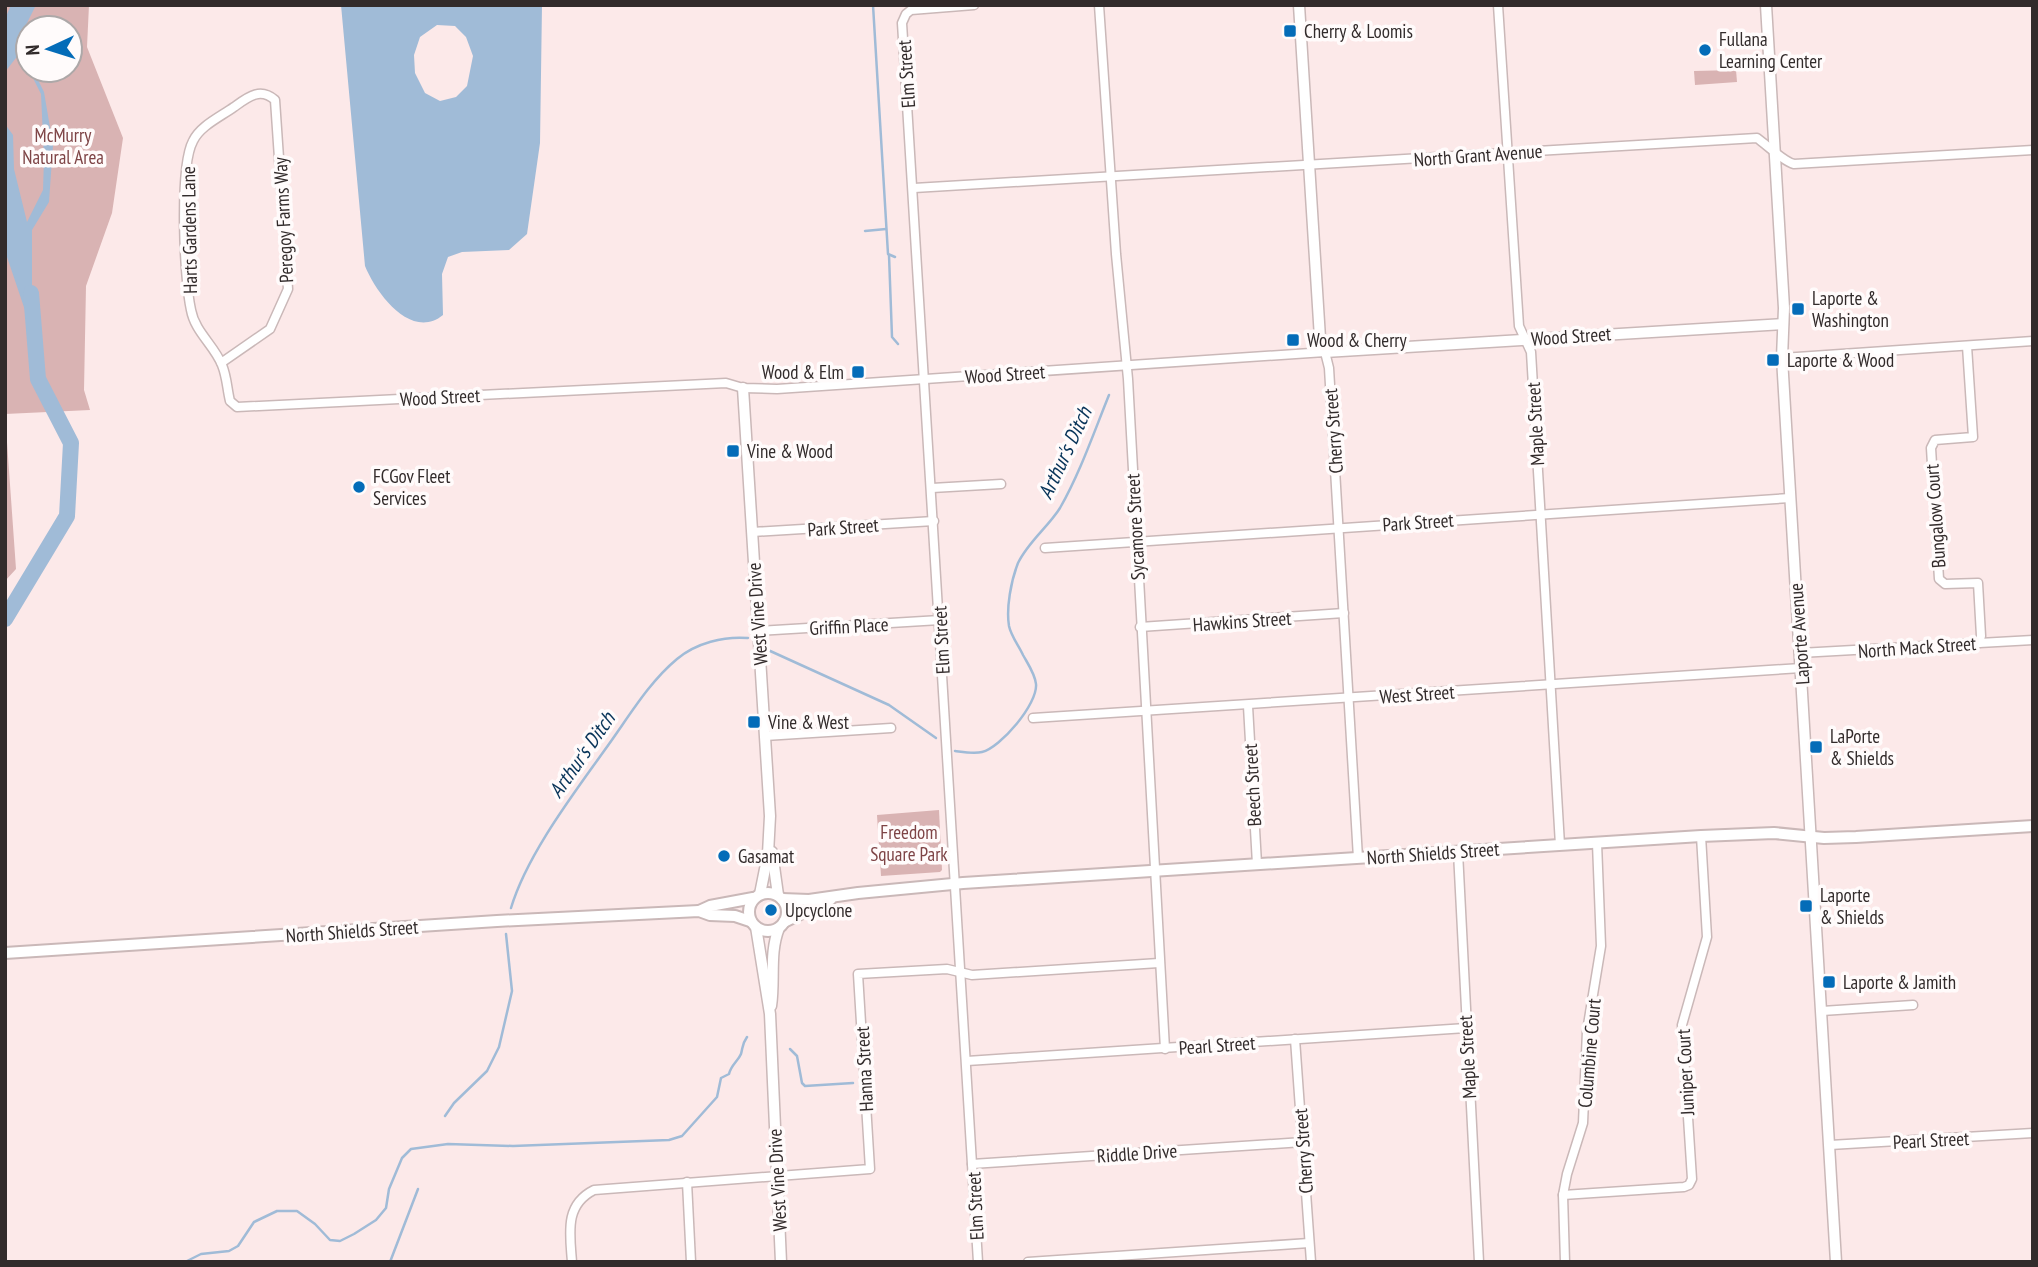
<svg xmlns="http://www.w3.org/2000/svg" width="2038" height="1267" font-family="'PT Sans Narrow',sans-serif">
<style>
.green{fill:#d9b3b3;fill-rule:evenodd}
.water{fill:#a0bbd7;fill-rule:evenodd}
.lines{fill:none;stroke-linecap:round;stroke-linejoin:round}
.stream{stroke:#a0bbd7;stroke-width:2.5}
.river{stroke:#a0bbd7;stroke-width:16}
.minor-casing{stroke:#cab8b8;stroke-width:11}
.tertiary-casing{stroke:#cab8b8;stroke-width:13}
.secondary-casing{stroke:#cab8b8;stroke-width:14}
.minor{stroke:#fff;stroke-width:8}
.tertiary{stroke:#fff;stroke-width:10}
.secondary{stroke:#fff;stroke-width:10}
.poi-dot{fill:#046cb8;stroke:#fffbfb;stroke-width:2.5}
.labels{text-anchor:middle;stroke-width:7;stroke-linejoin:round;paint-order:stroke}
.poi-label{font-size:19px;fill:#322b2b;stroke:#fffbfb;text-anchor:start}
.street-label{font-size:19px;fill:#322b2b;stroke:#fffbfb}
.park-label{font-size:19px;fill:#7e4446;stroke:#fffbfb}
.water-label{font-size:21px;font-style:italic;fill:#073358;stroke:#fffbfb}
</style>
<rect width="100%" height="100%" fill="#fce9e9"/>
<g class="green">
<path d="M5,5H89L87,47L123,138L112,213L86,286L84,390L90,410L5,414L16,569L5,581ZM28,28H70V70H28Z"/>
<path d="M1736,70L1737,82L1695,85L1694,71Z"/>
<path d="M939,810L942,870L940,872L881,876L877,815Z"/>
</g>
<g class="water">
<path d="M11,5H36L23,31L19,54L5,72V19Z"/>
<path d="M341,5H542L540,143L527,234L509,250L462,252L448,257L442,274L443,315C411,341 376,293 365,266ZM437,25L455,26L466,37L473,56L467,86L456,97L440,101L425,93L415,73L414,55L420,37Z"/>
<path d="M29,70H33L44,92L53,145L49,202L32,230V331L5,251V124L13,135L14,169L27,222L43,190L44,158L41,94Z"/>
</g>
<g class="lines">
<g class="stream">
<path d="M873,5L888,254L895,257"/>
<path d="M865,231L886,229"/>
<path d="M889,255L892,337L898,344"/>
<path d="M768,650L889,705L936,738"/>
<path d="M955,751C963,752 974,754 982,752C1000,748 1038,704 1036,684C1035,674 1028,664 1023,655C1019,646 1011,636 1009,626C1006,608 1011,581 1018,563C1028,542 1048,527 1060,508C1080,473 1094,432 1109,395"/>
<path d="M511,908C527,855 572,796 604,751C627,720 647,684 677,659C696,643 724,636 748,638"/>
<path d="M790,1049L797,1056L802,1083L805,1086L853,1083"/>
<path d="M445,1116L454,1103L487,1071L499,1047L512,991L506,934"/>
<path d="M185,1262L201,1254L229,1251L238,1246L254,1222L277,1211H297L315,1224L330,1240L340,1241L354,1234L376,1220L386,1208L389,1189L402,1158L411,1149L448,1144L513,1146L669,1140L682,1136L717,1097L721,1078L729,1074C731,1065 738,1061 741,1054C743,1047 742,1044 747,1037"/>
<path d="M390,1262L418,1189"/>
</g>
<path class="river" d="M5,619L67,516L71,443L38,379L31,293"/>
<g class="minor-casing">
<g id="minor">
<path d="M974,5L911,10L906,14L902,23L978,1262"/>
<path d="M1099,5L1116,254L1128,379L1165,1049"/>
<path d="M1498,5L1519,326L1531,352L1560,845"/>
<path d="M914,188L1757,138C1767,145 1784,162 1794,164L2033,150"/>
<path d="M1967,346L1973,437L1935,440L1931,448L1939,579L1945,584L1978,583L1981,636L1979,643"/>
<path d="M1782,358L2033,341"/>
<path d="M221,363L270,329L288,289L275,100C260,87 248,97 234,107C220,117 200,126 193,141C179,167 184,279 191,310C195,332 214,345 222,365C227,377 227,389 230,401L237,407L726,383L743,388L777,389L1325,352L1329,368L1358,858"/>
<path d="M932,488L1001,484"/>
<path d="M752,532L934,521"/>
<path d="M1045,548L1790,498"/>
<path d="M1140,627L1344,613"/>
<path d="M758,631L940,620"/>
<path d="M1800,653L2033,640"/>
<path d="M1248,706L1257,864"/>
<path d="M1033,718L1801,668"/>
<path d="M765,736L891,728"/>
<path d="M1458,852L1479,1262"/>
<path d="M1822,1011L1913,1005"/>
<path d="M1295,1039L1311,1262"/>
<path d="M967,1061L1466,1028"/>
<path d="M1830,1145L2033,1133"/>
<path d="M972,1164L1303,1142"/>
<path d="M687,1182L691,1262"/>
<path d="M1563,1195L1684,1187L1689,1185L1692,1179L1682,1025L1707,937L1701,836"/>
<path d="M572,1262C570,1234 564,1205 594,1190L870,1169L858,974L947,969L972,975L1159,963"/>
<path d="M1028,1262L1309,1243"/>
<path d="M1565,1262L1563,1195L1567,1174L1583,1123L1587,1031L1601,946L1597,843"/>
</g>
</g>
<g class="tertiary-casing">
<g id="tertiary">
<path d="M1299,5L1320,338L1325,352L1783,324"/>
<path d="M1766,5L1784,308L1782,358L1836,1262"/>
<path d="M743,388L770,816L768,854L760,894"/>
<path d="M772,852L778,895"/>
<path d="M756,927L770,1014L781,1262"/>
<path d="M771,1006C775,980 769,953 779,928"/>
</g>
</g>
<g class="secondary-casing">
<g id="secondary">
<circle cx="768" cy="912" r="19"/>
<path d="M782,899L809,900L858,893L963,883L1701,836L1774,833L1824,838L1856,837L2033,826"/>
<path d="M699,911L710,906L753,898"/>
<path d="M784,922L831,899"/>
<path d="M5,953L497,921L699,911L710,915L735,916L750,921"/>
</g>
</g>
<use href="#minor" class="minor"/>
<use href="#tertiary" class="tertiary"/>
<use href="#secondary" class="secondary"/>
</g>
<g class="poi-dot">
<rect x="1283" y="24" width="14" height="14" rx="3.5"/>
<circle cx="1705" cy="50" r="7"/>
<rect x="1791" y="302" width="14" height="14" rx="3.5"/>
<rect x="1286" y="333" width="14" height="14" rx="3.5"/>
<rect x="1766" y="353" width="14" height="14" rx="3.5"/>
<rect x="851" y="365" width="14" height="14" rx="3.5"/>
<rect x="726" y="444" width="14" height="14" rx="3.5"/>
<circle cx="359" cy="487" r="7"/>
<rect x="747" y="715" width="14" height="14" rx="3.5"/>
<rect x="1809" y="740" width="14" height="14" rx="3.5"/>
<circle cx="724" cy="856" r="7"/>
<rect x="1799" y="899" width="14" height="14" rx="3.5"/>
<circle cx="771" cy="910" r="7"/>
<rect x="1822" y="975" width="14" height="14" rx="3.5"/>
</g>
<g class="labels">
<g class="poi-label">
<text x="1304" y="38">Cherry &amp; Loomis</text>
<text x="1719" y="46">Fullana<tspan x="1719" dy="22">Learning Center</tspan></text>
<text x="1812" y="305">Laporte &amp;<tspan x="1812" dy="22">Washington</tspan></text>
<text x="1307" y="347">Wood &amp; Cherry</text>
<text x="1787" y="367">Laporte &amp; Wood</text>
<text x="844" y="379" text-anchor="end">Wood &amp; Elm</text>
<text x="747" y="458">Vine &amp; Wood</text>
<text x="373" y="483">FCGov Fleet<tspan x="373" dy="22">Services</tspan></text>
<text x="768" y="729">Vine &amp; West</text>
<text x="1830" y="743">LaPorte<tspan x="1830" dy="22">&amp; Shields</tspan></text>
<text x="738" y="863">Gasamat</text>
<text x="1820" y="902">Laporte<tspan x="1820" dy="22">&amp; Shields</tspan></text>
<text x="785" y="917">Upcyclone</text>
<text x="1843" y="989">Laporte &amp; Jamith</text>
</g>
<g class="street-label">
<text transform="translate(906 74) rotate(-94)" y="7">Elm Street</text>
<text transform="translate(1478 155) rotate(-4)" y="7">North Grant Avenue</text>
<text transform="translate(283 220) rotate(-93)" y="7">Peregoy Farms Way</text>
<text transform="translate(189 230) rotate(-91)" y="7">Harts Gardens Lane</text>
<text transform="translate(1571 336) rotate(-4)" y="7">Wood Street</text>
<text transform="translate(1005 374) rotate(-4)" y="7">Wood Street</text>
<text transform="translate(440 397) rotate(-3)" y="7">Wood Street</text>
<text transform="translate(1535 424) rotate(-93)" y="7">Maple Street</text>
<text transform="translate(1333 431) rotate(-94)" y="7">Cherry Street</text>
<text transform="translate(1935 516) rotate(-94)" y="7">Bungalow Court</text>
<text transform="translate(1418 522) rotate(-4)" y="7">Park Street</text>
<text transform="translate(843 527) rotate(-4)" y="7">Park Street</text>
<text transform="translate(1135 527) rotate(-93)" y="7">Sycamore Street</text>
<text transform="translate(757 614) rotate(-94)" y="7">West Vine Drive</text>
<text transform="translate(1242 621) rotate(-4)" y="7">Hawkins Street</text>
<text transform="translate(849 626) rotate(-3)" y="7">Griffin Place</text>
<text transform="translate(1799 634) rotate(-94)" y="7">Laporte Avenue</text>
<text transform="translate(941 640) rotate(-93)" y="7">Elm Street</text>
<text transform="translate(1917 647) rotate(-4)" y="7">North Mack Street</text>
<text transform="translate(1417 694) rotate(-4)" y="7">West Street</text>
<text transform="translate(1252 785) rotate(-93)" y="7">Beech Street</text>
<text transform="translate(1433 853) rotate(-4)" y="7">North Shields Street</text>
<text transform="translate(352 931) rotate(-4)" y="7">North Shields Street</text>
<text transform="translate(1217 1045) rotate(-4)" y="7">Pearl Street</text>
<text transform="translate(1589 1053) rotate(-85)" y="7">Columbine Court</text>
<text transform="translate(1467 1057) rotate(-93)" y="7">Maple Street</text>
<text transform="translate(864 1069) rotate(-93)" y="7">Hanna Street</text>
<text transform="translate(1685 1072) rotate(-93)" y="7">Juniper Court</text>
<text transform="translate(1931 1140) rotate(-3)" y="7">Pearl Street</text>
<text transform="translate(1303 1151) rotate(-94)" y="7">Cherry Street</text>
<text transform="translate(1137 1153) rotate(-4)" y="7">Riddle Drive</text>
<text transform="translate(777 1180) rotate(-93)" y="7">West Vine Drive</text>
<text transform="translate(975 1206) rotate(-93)" y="7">Elm Street</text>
</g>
<g class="park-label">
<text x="63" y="142">McMurry<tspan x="63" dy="22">Natural Area</tspan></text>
<text x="909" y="839">Freedom<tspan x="909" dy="22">Square Park</tspan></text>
</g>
<g class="water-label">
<text transform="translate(1065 453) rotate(-65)" y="7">Arthur's Ditch</text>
<text transform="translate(582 755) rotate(-55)" y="7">Arthur's Ditch</text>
</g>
</g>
<rect width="2038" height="1267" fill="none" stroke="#322b2b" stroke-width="14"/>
<g transform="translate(49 49) rotate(266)"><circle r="33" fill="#fffbfb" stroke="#ada8a8" stroke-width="2"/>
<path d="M0-5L12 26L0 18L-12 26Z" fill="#046cb8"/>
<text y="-10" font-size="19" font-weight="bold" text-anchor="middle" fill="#322b2b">N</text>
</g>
</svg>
